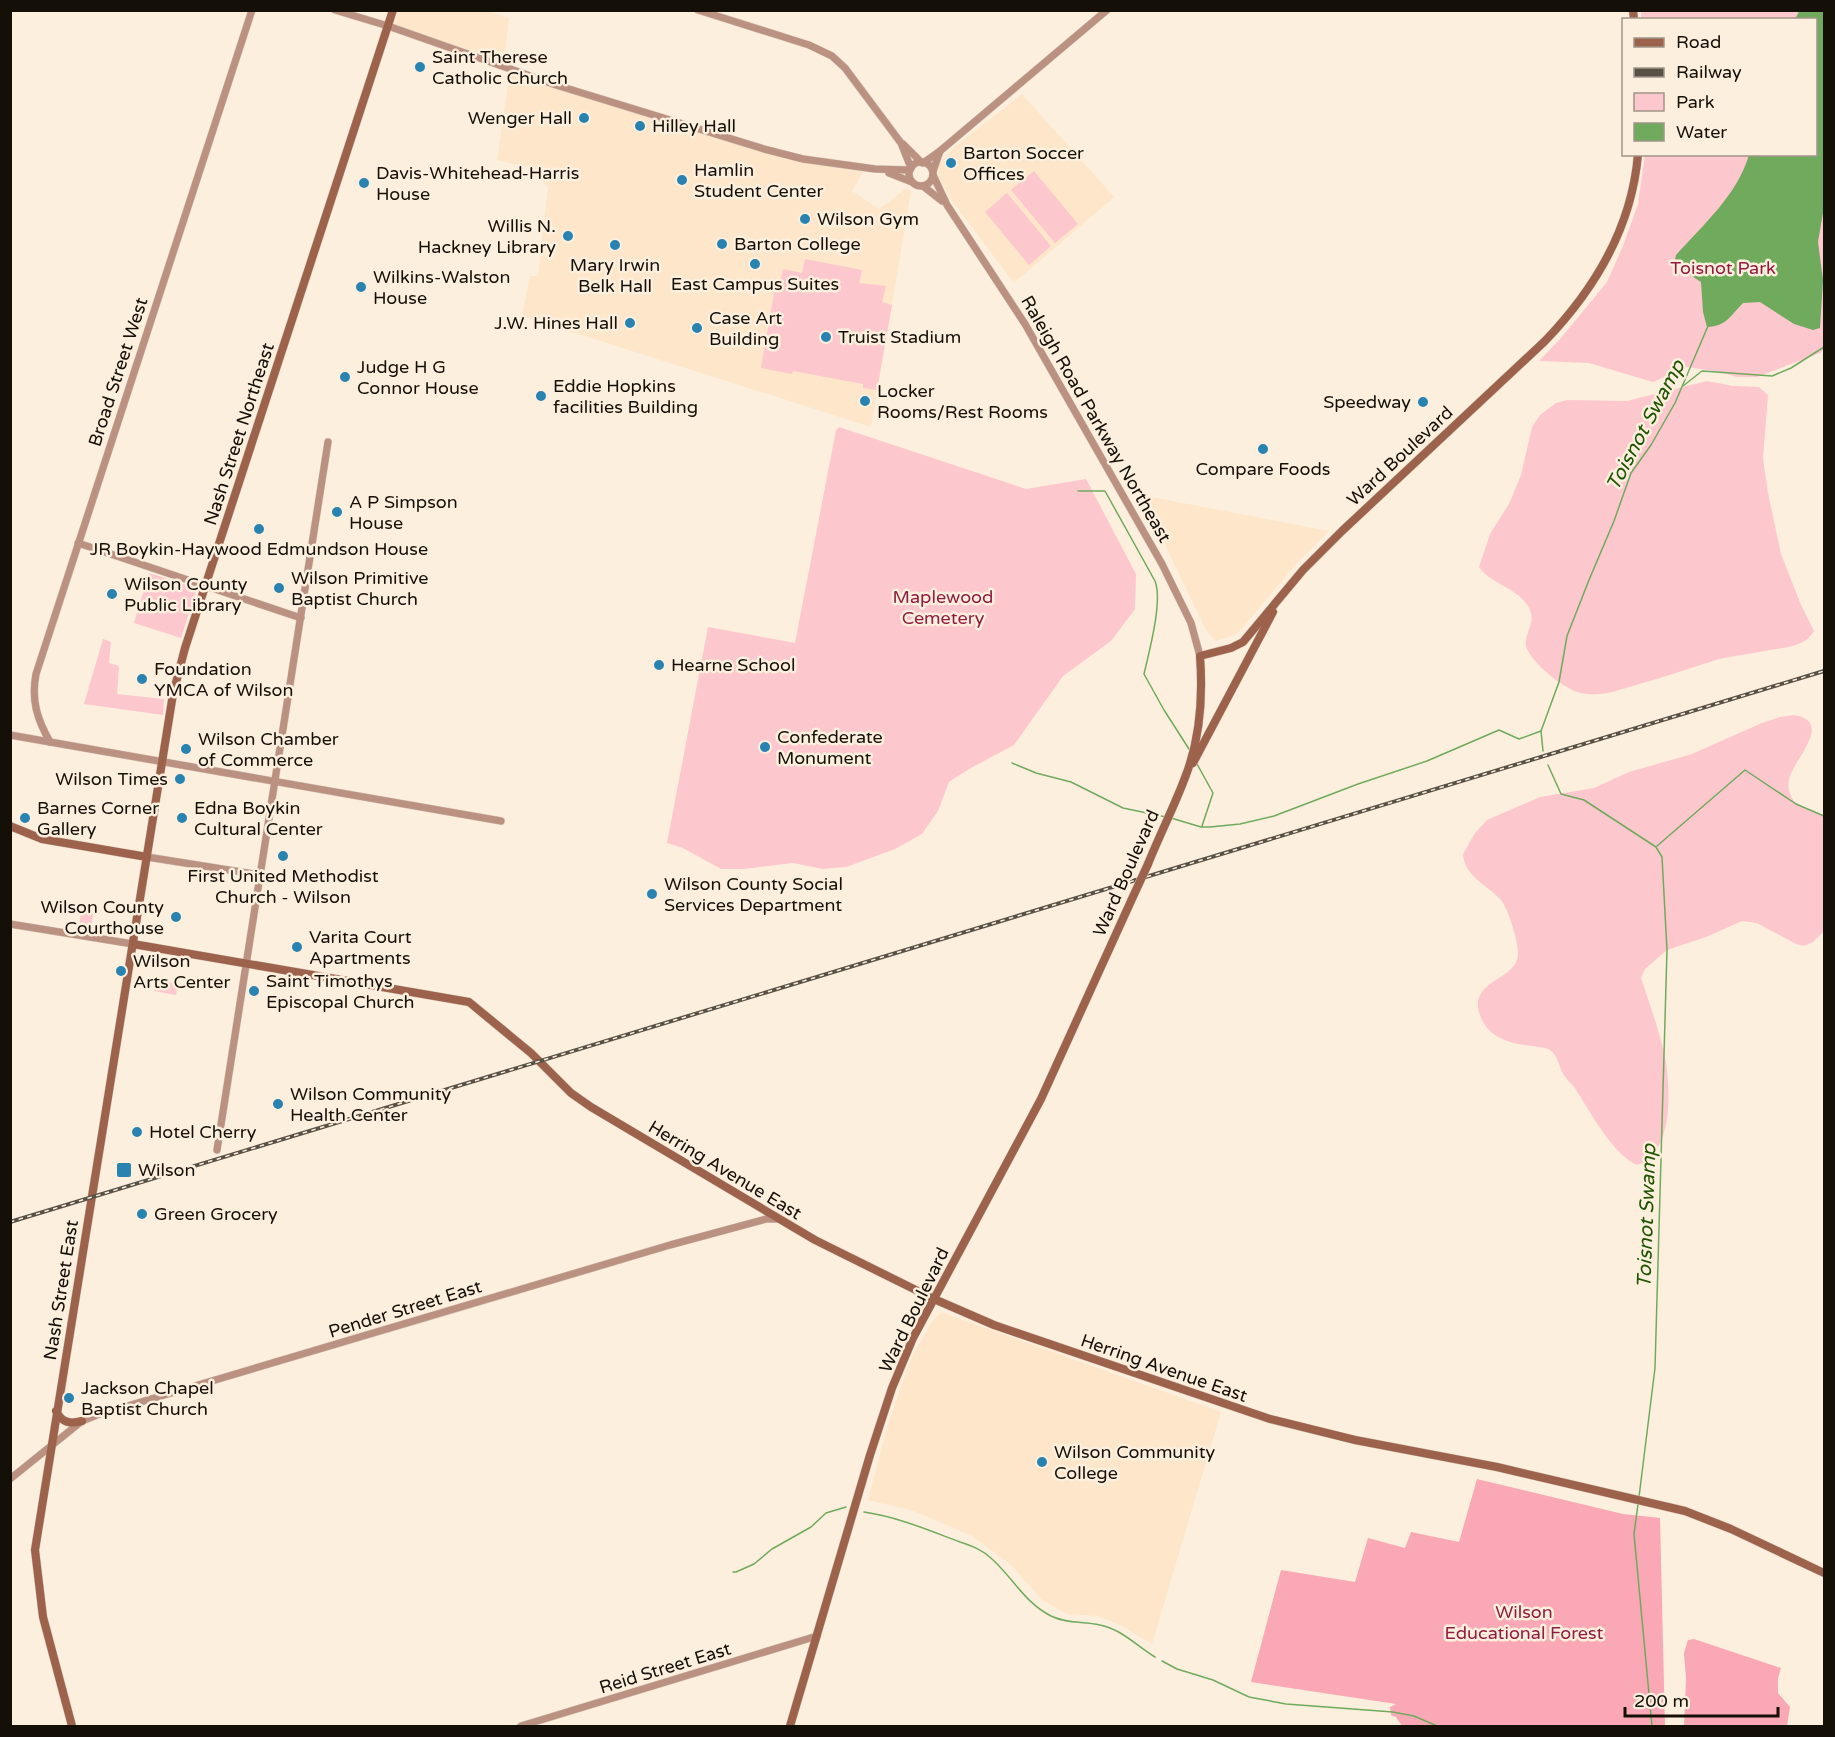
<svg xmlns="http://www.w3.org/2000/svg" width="1835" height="1737" font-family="'Varela Round',sans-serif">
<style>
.built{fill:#fde6ca}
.green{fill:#fdc7ce}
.forest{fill:#faa8b5}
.water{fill:#70aa5d}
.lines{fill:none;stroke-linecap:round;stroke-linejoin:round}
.stream{stroke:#70aa5d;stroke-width:1.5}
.tertiary-casing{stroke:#d8cbbc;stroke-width:8}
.secondary-casing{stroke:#d8cbbc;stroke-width:9}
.tertiary{stroke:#bb9182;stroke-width:7}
.secondary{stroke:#9d624c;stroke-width:8}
.rail-casing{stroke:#585146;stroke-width:4}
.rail{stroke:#fdefde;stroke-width:1.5;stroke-dasharray:4.5;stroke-linecap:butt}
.secondary-bridge-casing{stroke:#d8cbbc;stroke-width:9;stroke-linecap:butt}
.secondary-bridge{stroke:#9d624c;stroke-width:8}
.poi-dot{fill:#2983b1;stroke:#fdefde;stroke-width:2}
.labels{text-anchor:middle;stroke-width:5;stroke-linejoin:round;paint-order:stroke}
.poi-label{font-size:18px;fill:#140f07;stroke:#fdefde;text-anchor:start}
.park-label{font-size:18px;fill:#921c40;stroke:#fdefde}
.street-label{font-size:18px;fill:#140f07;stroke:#fdefde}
.water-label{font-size:20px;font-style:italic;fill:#1e5501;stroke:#fdefde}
</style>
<rect width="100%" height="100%" fill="#fdefde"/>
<g class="built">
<path d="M399,11H488L509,18L504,62L394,24Z"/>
<path d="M510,71L522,77L714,138L793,159L863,172L852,191L879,209L907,188L911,192L871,427L522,316L530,276H538L548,187L528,167L497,160Z"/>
<path d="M1022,94L1114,197L1014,283L952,201L937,174L938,166L953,148Z"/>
<path d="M1141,495L1329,531L1298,562L1237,634L1216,641L1206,630Z"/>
<path d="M941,1312L1221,1412L1152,1644L1120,1625L1097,1616L1067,1614L1042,1600L1011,1565L972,1536L914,1511L868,1500L888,1424L911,1359L931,1323Z"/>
</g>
<g class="green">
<path d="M1641,11H1824V350L1820,353L1757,377H1737L1720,372L1687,367L1653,382L1589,363L1539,361L1561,338L1607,282L1623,246L1638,204L1645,155L1816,154V20L1641,19Z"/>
<path d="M1034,171L1078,224L1055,243L1011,190Z"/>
<path d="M1007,193L1051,246L1029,265L985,212Z"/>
<path d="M805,259L862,270L859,283L886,286L882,302L892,305L877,390L863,388V384L793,371L792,374L761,368L776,282L780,283L783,269L802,273Z"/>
<path d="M1707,381L1733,386L1759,387L1768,395L1763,458L1768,493L1781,554L1801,605L1814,631C1804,647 1787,647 1770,650C1753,654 1734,655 1716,660C1687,669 1658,679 1629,687C1619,690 1608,694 1598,694C1587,695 1576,693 1567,687C1555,681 1529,659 1526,646C1524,631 1538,623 1528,606C1517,588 1491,584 1479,567L1490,534L1509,504L1521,475L1532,427L1540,415L1556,403L1567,400L1627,401Z"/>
<path d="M839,427L1026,489L1086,479L1136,574L1135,609L1111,641L1063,676L1014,745L969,769L949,782L938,811L922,834L895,849L846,867L823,869L793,863L744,869H721L683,848L667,843L708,627L795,643L836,430Z"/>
<path d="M149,573L197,588L181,638L134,623Z"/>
<path d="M103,639L111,642L109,663L119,666L117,694L164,699L163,715L84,704Z"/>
<path d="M1794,715C1835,722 1793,759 1789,780C1787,787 1790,796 1795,802C1801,809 1816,812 1824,816V931L1813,942L1804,946L1796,944L1757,923L1742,921L1706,937L1667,950L1645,969L1641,978C1649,1002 1658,1027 1664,1053C1671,1083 1675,1154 1637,1165C1613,1155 1589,1110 1575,1088C1571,1083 1566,1079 1563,1074C1559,1066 1558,1056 1550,1050C1545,1047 1538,1047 1532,1046C1513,1044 1491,1039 1482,1020C1463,980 1516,982 1518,955C1519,943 1508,907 1500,899C1487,885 1464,876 1463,854L1475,833L1487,820L1540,797L1594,788L1629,772L1692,754L1762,723L1780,717Z"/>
<path d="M82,907L94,909L91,928L79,926Z"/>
<path d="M156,980L178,984L176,995L154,991Z"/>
</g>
<g class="forest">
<path d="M1477,1479L1623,1514L1660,1518L1665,1726H1402L1396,1717L1391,1715L1390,1707L1396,1704L1251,1682L1281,1570L1355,1582L1368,1538L1405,1548L1411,1532L1459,1542Z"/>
<path d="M1694,1639L1781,1668L1778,1678V1693L1790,1707L1787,1726H1684L1686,1678L1684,1653L1688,1640Z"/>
</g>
<path class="water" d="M1800,10L1824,11V207L1818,242L1823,280L1820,328L1813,330L1794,324L1760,302L1743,303C1730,316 1727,326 1707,327L1703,312L1701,282L1670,262L1675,260L1676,255C1704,224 1737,195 1749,155L1816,154V20L1795,19Z"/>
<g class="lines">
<g class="stream">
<path d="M1683,386L1702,371L1772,376L1791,368L1824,347"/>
<path d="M1078,491H1105L1155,581C1163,601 1149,652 1144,674L1164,710L1189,749"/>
<path d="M1543,751L1541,731L1559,682L1567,636L1589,580L1614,521L1631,473L1651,445L1675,403L1708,326"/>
<path d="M1012,763L1036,773L1071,782L1123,808L1166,817"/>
<path d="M1197,764L1213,793L1202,826"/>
<path d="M1548,765L1561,794L1584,800L1656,847L1662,857L1667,950L1655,1368L1639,1497"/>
<path d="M1171,818L1201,827H1210L1240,824L1274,816L1358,784L1427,761L1499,730L1519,739L1541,731"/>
<path d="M1657,846L1745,770L1796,804L1824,816"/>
<path d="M1638,1504L1634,1534L1652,1726"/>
<path d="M864,1512C898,1517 928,1530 960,1542C972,1546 983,1550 992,1559C1013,1578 1025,1603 1051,1616C1067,1624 1083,1621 1100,1625C1121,1629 1137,1646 1155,1657"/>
<path d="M733,1572H736L754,1564L772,1549L811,1527L826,1513L846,1507"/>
<path d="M1162,1661L1177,1669L1213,1680L1249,1697L1286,1704L1393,1712L1414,1716L1437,1726"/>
</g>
<g class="tertiary-casing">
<g id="tertiary">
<path d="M335,10L388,26L556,85L764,149L803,159L875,169L910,170"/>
<path d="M698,10L809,45L832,56L845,68L901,143L911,168"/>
<path d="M903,144L921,162"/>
<circle cx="921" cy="174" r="12"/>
<path d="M923,163L940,151L1107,10"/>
<path d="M933,171L940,151"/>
<path d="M889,173L912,182"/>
<path d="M933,175L947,205L1025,324L1162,564L1191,623L1200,656"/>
<path d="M923,186L942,201"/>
<path d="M78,543L301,618"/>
<path d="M10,735L501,821"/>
<path d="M50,742C37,719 31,700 36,674L252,10"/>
<path d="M147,857L261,875"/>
<path d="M10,924L133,944"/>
<path d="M217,1150L328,442"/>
<path d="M10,1479L82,1421L97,1415L670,1245L766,1219H778"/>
<path d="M521,1726L817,1636"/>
</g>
</g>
<g class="secondary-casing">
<g id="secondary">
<path d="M1633,10L1634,20"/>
<path d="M1193,763L1273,612"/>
<path d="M10,826L42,839L147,857"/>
<path d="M1148,864C1160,834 1175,805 1186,775C1200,738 1203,696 1200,656L1231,648L1243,642L1303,570L1342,531L1545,341C1595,289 1632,227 1638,154"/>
<path d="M133,944L469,1002L531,1053L571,1093L591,1107L815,1240L934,1299L994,1325L1270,1419L1355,1440L1497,1467L1685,1511L1731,1529L1824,1573"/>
<path d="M56,1411C62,1423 70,1424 82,1421"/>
<path d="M72,1726L43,1617L35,1550L173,694L185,648L393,10"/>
<path d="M790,1726L870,1455L892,1388L913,1338L1041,1099L1131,901"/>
</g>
</g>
<use href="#tertiary" class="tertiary"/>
<use href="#secondary" class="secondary"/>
<g class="rail-casing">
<path id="rail" d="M10,1222L1824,671"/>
</g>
<use href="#rail" class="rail"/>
<g class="secondary-bridge-casing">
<path id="secondary-bridge" d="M1131,901L1148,864"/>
</g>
<use href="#secondary-bridge" class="secondary-bridge"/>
</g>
<g class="poi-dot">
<circle cx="420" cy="67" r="6"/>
<circle cx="584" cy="118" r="6"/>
<circle cx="640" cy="126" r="6"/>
<circle cx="951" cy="163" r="6"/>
<circle cx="682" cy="180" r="6"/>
<circle cx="364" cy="183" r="6"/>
<circle cx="805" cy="219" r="6"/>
<circle cx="568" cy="236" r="6"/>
<circle cx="722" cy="244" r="6"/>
<circle cx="615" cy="245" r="6"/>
<circle cx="755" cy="264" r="6"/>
<circle cx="361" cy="287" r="6"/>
<circle cx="630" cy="323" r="6"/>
<circle cx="697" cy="328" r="6"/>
<circle cx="826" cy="337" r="6"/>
<circle cx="345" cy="377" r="6"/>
<circle cx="541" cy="396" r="6"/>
<circle cx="865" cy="401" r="6"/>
<circle cx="1423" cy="402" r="6"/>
<circle cx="1263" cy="449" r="6"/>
<circle cx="337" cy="512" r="6"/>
<circle cx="259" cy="529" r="6"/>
<circle cx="279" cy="588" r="6"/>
<circle cx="112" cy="594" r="6"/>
<circle cx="659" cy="665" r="6"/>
<circle cx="142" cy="679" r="6"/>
<circle cx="765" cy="747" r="6"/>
<circle cx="186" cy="749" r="6"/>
<circle cx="180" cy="779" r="6"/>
<circle cx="25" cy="818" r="6"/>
<circle cx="182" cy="818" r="6"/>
<circle cx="283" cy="856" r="6"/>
<circle cx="652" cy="894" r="6"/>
<circle cx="176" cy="917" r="6"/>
<circle cx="297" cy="947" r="6"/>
<circle cx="121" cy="971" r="6"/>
<circle cx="254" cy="991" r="6"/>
<circle cx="278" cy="1104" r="6"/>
<circle cx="137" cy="1132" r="6"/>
<rect x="116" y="1162" width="16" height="16" rx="3"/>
<circle cx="142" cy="1214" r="6"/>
<circle cx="69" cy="1398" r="6"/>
<circle cx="1042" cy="1462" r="6"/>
</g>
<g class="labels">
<g class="poi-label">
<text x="432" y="63">Saint Therese<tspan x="432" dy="21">Catholic Church</tspan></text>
<text x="572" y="124" text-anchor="end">Wenger Hall</text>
<text x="652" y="132">Hilley Hall</text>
<text x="963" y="159">Barton Soccer<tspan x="963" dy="21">Offices</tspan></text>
<text x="694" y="176">Hamlin<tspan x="694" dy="21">Student Center</tspan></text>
<text x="376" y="179">Davis-Whitehead-Harris<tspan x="376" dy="21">House</tspan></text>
<text x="817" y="225">Wilson Gym</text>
<text x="556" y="232" text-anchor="end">Willis N.<tspan x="556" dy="21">Hackney Library</tspan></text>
<text x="734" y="250">Barton College</text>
<text x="615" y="271" text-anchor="middle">Mary Irwin<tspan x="615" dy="21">Belk Hall</tspan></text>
<text x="373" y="283">Wilkins-Walston<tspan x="373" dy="21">House</tspan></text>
<text x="755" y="290" text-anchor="middle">East Campus Suites</text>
<text x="709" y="324">Case Art<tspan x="709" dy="21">Building</tspan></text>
<text x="618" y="329" text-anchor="end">J.W. Hines Hall</text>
<text x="838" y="343">Truist Stadium</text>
<text x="357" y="373">Judge H G<tspan x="357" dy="21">Connor House</tspan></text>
<text x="553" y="392">Eddie Hopkins<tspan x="553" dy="21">facilities Building</tspan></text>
<text x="877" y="397">Locker<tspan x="877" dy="21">Rooms/Rest Rooms</tspan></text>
<text x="1411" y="408" text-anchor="end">Speedway</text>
<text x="1263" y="475" text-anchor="middle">Compare Foods</text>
<text x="349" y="508">A P Simpson<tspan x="349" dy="21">House</tspan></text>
<text x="259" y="555" text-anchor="middle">JR Boykin-Haywood Edmundson House</text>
<text x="291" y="584">Wilson Primitive<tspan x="291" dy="21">Baptist Church</tspan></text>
<text x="124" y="590">Wilson County<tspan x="124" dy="21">Public Library</tspan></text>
<text x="671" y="671">Hearne School</text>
<text x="154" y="675">Foundation<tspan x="154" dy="21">YMCA of Wilson</tspan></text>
<text x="777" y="743">Confederate<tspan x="777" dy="21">Monument</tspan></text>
<text x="198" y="745">Wilson Chamber<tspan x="198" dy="21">of Commerce</tspan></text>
<text x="168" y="785" text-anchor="end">Wilson Times</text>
<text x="37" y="814">Barnes Corner<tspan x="37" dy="21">Gallery</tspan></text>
<text x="194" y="814">Edna Boykin<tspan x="194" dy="21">Cultural Center</tspan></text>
<text x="283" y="882" text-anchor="middle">First United Methodist<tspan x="283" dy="21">Church - Wilson</tspan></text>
<text x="664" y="890">Wilson County Social<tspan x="664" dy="21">Services Department</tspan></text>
<text x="164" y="913" text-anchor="end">Wilson County<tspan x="164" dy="21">Courthouse</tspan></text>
<text x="309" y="943">Varita Court<tspan x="309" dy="21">Apartments</tspan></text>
<text x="133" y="967">Wilson<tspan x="133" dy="21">Arts Center</tspan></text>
<text x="266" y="987">Saint Timothys<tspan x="266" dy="21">Episcopal Church</tspan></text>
<text x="290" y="1100">Wilson Community<tspan x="290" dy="21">Health Center</tspan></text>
<text x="149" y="1138">Hotel Cherry</text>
<text x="138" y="1176">Wilson</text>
<text x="154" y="1220">Green Grocery</text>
<text x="81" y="1394">Jackson Chapel<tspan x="81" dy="21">Baptist Church</tspan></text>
<text x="1054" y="1458">Wilson Community<tspan x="1054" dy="21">College</tspan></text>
</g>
<g class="park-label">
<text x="1723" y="274">Toisnot Park</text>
<text x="943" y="603">Maplewood<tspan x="943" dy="21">Cemetery</tspan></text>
<text x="1524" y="1618">Wilson<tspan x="1524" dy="21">Educational Forest</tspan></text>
</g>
<g class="street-label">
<text transform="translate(118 372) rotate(-72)" y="6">Broad Street West</text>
<text transform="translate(1096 419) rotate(60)" y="6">Raleigh Road Parkway Northeast</text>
<text transform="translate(239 434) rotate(-72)" y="6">Nash Street Northeast</text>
<text transform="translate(1400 456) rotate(-43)" y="6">Ward Boulevard</text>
<text transform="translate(1126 873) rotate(-66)" y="6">Ward Boulevard</text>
<text transform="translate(725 1170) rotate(31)" y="6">Herring Avenue East</text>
<text transform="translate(61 1290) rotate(-81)" y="6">Nash Street East</text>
<text transform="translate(405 1309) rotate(-17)" y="6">Pender Street East</text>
<text transform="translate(914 1310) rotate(-64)" y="6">Ward Boulevard</text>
<text transform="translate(1164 1368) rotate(19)" y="6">Herring Avenue East</text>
<text transform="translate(665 1668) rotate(-17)" y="6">Reid Street East</text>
</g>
<g class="water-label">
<text transform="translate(1645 425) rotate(-62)" y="7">Toisnot Swamp</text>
<text transform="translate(1646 1216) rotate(-88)" y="7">Toisnot Swamp</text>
</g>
</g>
<rect width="1835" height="1737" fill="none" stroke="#140f07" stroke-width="24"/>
<rect x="1622" y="18" width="195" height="138" fill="#fdefde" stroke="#a09588" stroke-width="1.5"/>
<rect x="1634" y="38" width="30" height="9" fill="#9d624c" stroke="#a09588" stroke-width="1.5"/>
<text x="1676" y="48" font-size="18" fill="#140f07">Road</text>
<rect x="1634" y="68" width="30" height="9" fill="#585146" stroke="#a09588" stroke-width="1.5"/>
<text x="1676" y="78" font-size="18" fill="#140f07">Railway</text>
<rect x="1634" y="93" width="30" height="18" fill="#fdc7ce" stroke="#a09588" stroke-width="1.5"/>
<text x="1676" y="108" font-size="18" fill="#140f07">Park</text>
<rect x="1634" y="123" width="30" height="18" fill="#70aa5d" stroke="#a09588" stroke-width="1.5"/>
<text x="1676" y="138" font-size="18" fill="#140f07">Water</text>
<path d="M1625 1707v9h153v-9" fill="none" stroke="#140f07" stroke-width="3"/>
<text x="1634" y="1707" font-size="18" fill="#140f07" stroke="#fdefde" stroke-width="4.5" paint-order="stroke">200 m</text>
</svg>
